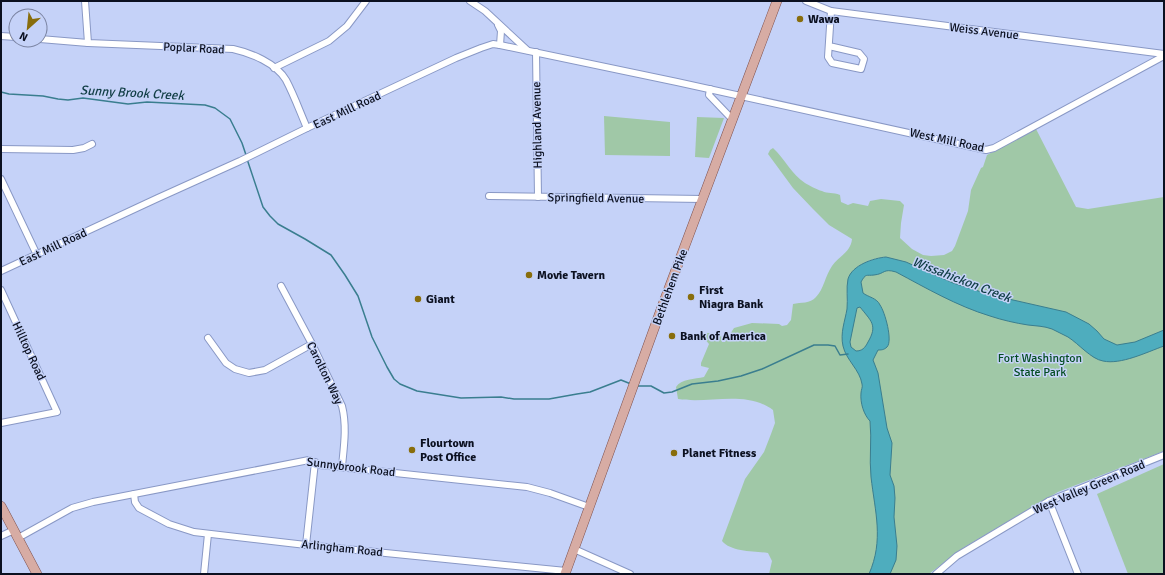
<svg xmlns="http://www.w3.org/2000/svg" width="1165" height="575" font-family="Signika,sans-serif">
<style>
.green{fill:#a0c8a7;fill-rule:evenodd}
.water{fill:#4eadbe;stroke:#3a7e8f;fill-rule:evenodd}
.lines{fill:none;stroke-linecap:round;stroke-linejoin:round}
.stream{stroke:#3a7e8f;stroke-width:1.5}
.street-casing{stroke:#8998c5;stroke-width:8}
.primary-casing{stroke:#7e514e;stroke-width:10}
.street{stroke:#fff;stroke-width:6}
.primary{stroke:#d7aca4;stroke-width:9}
.poi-dot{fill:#886d0c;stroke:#c5d2f8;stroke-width:1.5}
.labels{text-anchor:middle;stroke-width:3;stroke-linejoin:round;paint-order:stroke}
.poi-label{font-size:12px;font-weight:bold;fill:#0b1020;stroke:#c5d2f8;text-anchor:start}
.street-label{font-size:12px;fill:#0b1020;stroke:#c5d2f8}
.park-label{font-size:12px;fill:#044d21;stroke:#c5d2f8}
.water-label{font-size:13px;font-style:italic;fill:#103d44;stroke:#c5d2f8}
</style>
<rect width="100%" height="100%" fill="#c5d2f8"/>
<g class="green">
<path d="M604,116L670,122V156L605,155Z"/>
<path d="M697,117L724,118L709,158L695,157Z"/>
<path d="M1036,129L1076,207L1088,209L1164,197V451L1058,492L963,548L929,574H871V570L869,574H769L772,561L768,553C754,551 731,552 722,541L745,479L764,452L771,434L775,423L773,410C746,390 709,404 678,399L676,387C681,379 695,379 704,377L709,368L701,366V363L709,344L703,337L705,333H714L721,335L722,342H725L734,328L752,323L779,324L782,326L787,325L791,320L793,304C801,302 810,304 816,297C824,289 825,276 832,266C839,256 851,252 852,239L829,225L813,209L793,188L768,154L770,150L773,148C784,158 792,175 805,183C809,185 817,190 822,191C828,194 833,192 840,195L841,202L848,205L853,203L868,206L870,201L881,199L900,201L904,205L901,223L900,238L912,249L923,255L931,256L944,255L952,251L955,246L968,211L971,190L981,168L983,167L987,155ZM886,257L905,262L947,280L880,262L857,278L847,303C847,298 847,286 848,281C852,265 872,258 886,257Z"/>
<path d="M1164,464V574H1128L1097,494Z"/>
</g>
<path class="water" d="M886,257L906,262L953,283L991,295L1066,312L1089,324L1097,331L1104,339L1117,345L1135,342L1164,330V346C1147,352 1121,365 1103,361C1091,359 1079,344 1068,337C1063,334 1057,332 1052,329C1044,326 1036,326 1028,325C1015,323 1002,320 990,316C957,306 926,288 896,272C883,268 885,274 874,275C866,276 866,273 861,282L863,293C868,297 877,298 880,305C885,312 893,341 887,347C884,350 881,350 878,350L873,360L878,373L887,428L892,443L890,475L894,486L895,498L894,517L897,546L896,560L890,574H869C884,540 875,512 871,477C869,458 872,440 870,421C864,415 860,403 861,393C861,390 863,387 862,384C860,370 846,360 843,346C840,333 845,321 847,309C848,299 846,288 848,279C852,265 874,258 886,257ZM860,307C871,321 878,325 868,342C865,348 862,351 856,351L851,347L850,342L857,308Z"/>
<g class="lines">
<g class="stream">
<path d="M1,92L9,94L43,96L58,99L68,100L83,98L128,104L147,102L205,105L215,108L230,119L242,143L246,155"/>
<path d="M247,159L263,207L270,216L278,224L305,239L331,255L345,275L358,296L372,337L387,367L394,379L400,384L417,391L461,398L501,397L514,399H549L577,394L590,392L621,380L631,384"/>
<path d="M636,386H651L664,393L672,392L692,384L718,381L741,376L762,369L814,345H828L835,346L840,355L848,354"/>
</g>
<g class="street-casing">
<g id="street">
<path d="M85,1L88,43"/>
<path d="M470,1L485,11L527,50"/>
<path d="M806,1L831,11L1164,54"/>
<path d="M498,25L501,31L500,45"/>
<path d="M1,36L16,37"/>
<path d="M40,39L88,43L233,49C251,53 276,63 286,80C294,95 300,112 307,128"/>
<path d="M829,46L859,53L864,59L861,69L832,63L828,57L831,11"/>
<path d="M536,52L538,197"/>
<path d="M274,68L329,41L347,26L366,1"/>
<path d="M710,89L709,95L732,119"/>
<path d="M1,149L73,150L84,148L92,144"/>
<path d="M1,179L37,255"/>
<path d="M489,196L703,199"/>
<path d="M1,271L158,198L240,161L307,128L456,58L481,48L493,44L500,45L677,82L986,150L994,148L1164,56"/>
<path d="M281,286L312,344L342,406C347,426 344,446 342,466"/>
<path d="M1,290L57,412L1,423"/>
<path d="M208,338L226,363L235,369L249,373L265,370L312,344"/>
<path d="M134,494L135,502L139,508L169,524L194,532L306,545L566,571"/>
<path d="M1049,501L1078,574"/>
<path d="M1,536L14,530"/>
<path d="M18,538L72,508L93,502L309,460L320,465L527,487L550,493L589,507"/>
<path d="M306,545L315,462"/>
<path d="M574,549L630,574"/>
<path d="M204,574L208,534"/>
<path d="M936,574L957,556L1049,501L1164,455"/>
</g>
</g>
<g class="primary-casing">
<g id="primary">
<path d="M1,506L37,574"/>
<path d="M565,574L663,304L777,1"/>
</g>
</g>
<use href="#street" class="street"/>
<use href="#primary" class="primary"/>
</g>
<g class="poi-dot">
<circle cx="800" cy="19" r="4"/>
<circle cx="529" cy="275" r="4"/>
<circle cx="691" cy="297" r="4"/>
<circle cx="418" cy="299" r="4"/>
<circle cx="672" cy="336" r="4"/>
<circle cx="412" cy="450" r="4"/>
<circle cx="674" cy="453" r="4"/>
</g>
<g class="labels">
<g class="poi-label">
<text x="808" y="23">Wawa</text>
<text x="537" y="279">Movie Tavern</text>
<text x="699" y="294">First<tspan x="699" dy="14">Niagra Bank</tspan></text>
<text x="426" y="303">Giant</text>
<text x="680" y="340">Bank of America</text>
<text x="420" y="447">Flourtown<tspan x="420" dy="14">Post Office</tspan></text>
<text x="682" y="457">Planet Fitness</text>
</g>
<g class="street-label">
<text transform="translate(984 31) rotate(7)" y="4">Weiss Avenue</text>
<text transform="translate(194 48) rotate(3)" y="4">Poplar Road</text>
<text transform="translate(347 110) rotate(-25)" y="4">East Mill Road</text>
<text transform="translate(537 125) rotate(-91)" y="4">Highland Avenue</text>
<text transform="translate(947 140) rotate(12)" y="4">West Mill Road</text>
<text transform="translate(596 198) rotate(1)" y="4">Springfield Avenue</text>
<text transform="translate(53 247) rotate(-25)" y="4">East Mill Road</text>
<text transform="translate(670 287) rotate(-70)" y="4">Bethlehem Pike</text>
<text transform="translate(29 351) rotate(65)" y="4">Hilltop Road</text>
<text transform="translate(325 373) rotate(64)" y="4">Carolton Way</text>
<text transform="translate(351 467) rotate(7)" y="4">Sunnybrook Road</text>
<text transform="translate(1089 487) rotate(-23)" y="4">West Valley Green Road</text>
<text transform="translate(342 548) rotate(6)" y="4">Arlingham Road</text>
</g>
<g class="park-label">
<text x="1040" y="362">Fort Washington<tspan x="1040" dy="14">State Park</tspan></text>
</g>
<g class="water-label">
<text transform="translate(132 92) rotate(3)" y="5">Sunny Brook Creek</text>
<text transform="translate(962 279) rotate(21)" y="5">Wissahickon Creek</text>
</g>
</g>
<rect width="1165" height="575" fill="none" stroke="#0b1020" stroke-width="4"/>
<g transform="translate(28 28) rotate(207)"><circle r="19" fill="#c5d2f8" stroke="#7b84a2"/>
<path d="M0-3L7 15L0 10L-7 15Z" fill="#886d0c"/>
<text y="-6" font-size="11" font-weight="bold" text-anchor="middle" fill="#0b1020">N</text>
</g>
</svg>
